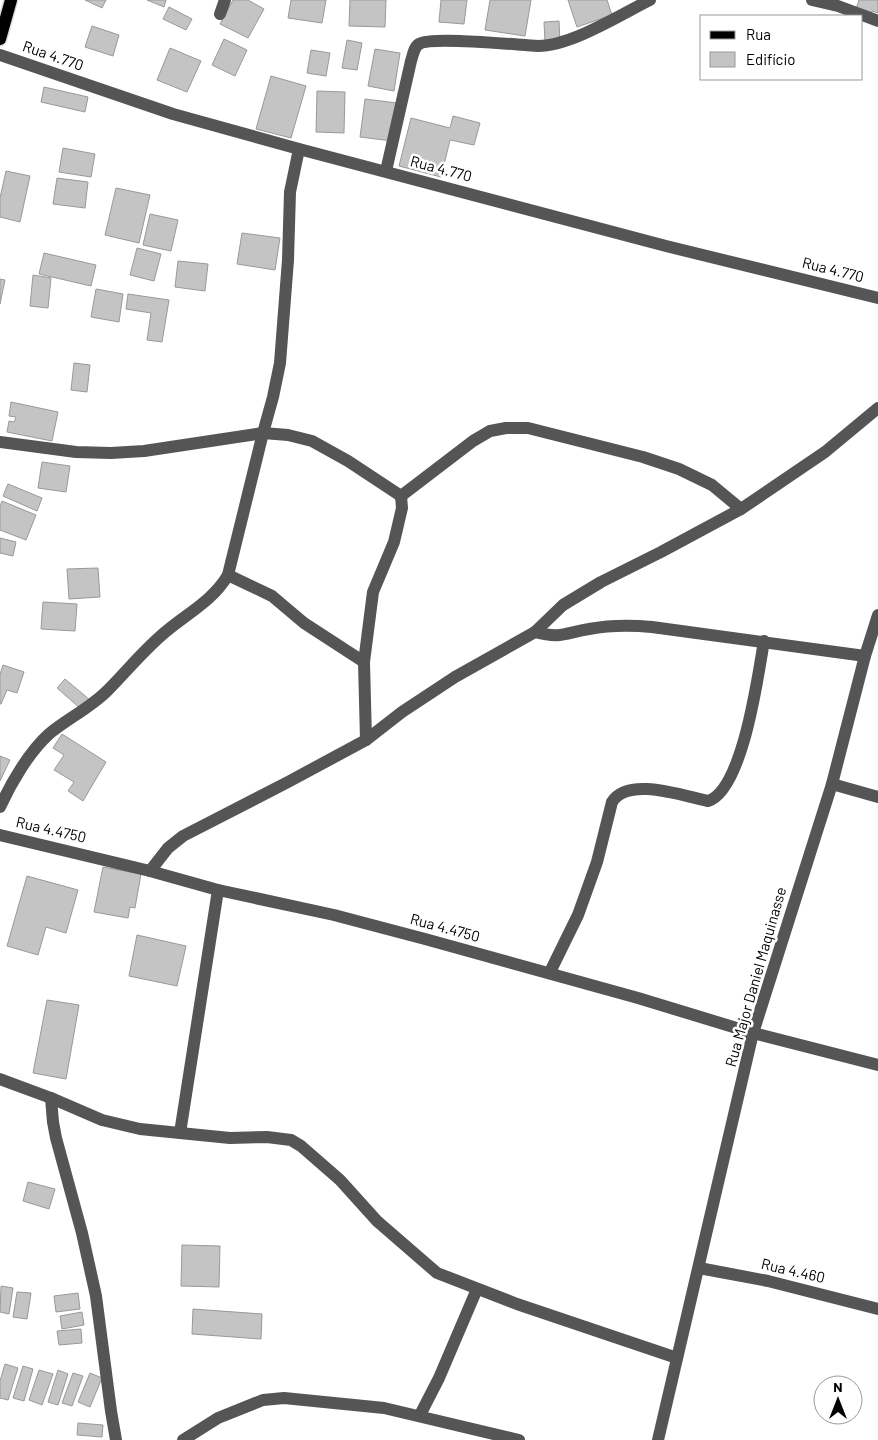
<svg xmlns="http://www.w3.org/2000/svg" width="878" height="1440" font-family="Barlow,sans-serif">
<style>
.building{fill:#c4c4c4;stroke:#999}
.lines{fill:none;stroke-linecap:round;stroke-linejoin:round}
.major-casing{stroke:#dbdbdb;stroke-width:15}
.minor{stroke:#555;stroke-width:12}
.major{stroke:#000;stroke-width:12}
.labels{text-anchor:middle;stroke-width:5;stroke-linejoin:round;paint-order:stroke}
.street-label{font-size:15px;fill:#000;stroke:#fff}
</style>
<rect width="100%" height="100%" fill="#fff"/>
<g class="building">
<path d="M85,0H106L102,8Z"/>
<path d="M147,0H166L164,7Z"/>
<path d="M233,0H248L264,9L248,38L220,24Z"/>
<path d="M291,0H326L322,23L288,18Z"/>
<path d="M350,0H386L385,27L349,26Z"/>
<path d="M441,0H467L464,24L439,22Z"/>
<path d="M490,0H531L525,36L485,30Z"/>
<path d="M568,0H607L612,15L577,27Z"/>
<path d="M859,0H878V13L872,11L871,15L856,9Z"/>
<path d="M169,7L192,19L186,30L163,19Z"/>
<path d="M559,21L560,42H545L544,22Z"/>
<path d="M92,26L119,35L113,56L85,47Z"/>
<path d="M224,39L247,50L235,76L212,65Z"/>
<path d="M347,40L362,43L357,70L342,68Z"/>
<path d="M170,48L201,61L187,92L157,80Z"/>
<path d="M375,49L400,53L394,91L368,86Z"/>
<path d="M311,50L330,53L326,76L307,73Z"/>
<path d="M271,76L306,86L291,138L256,129Z"/>
<path d="M44,87L88,97L85,112L41,102Z"/>
<path d="M317,91L345,92L344,133L316,132Z"/>
<path d="M365,99L397,103L392,141L360,137Z"/>
<path d="M453,116L480,123L474,145L450,140L441,177L399,166L411,118L450,128Z"/>
<path d="M63,148L95,154L91,177L59,172Z"/>
<path d="M6,171L30,176L20,222L0,217V198Z"/>
<path d="M57,178L88,182L85,208L53,204Z"/>
<path d="M116,188L150,195L139,243L105,235Z"/>
<path d="M150,214L178,220L171,251L143,245Z"/>
<path d="M242,233L280,238L275,270L237,264Z"/>
<path d="M137,248L161,254L154,281L130,275Z"/>
<path d="M44,253L96,265L91,286L39,274Z"/>
<path d="M178,261L208,264L205,291L175,287Z"/>
<path d="M33,275L51,278L48,308L30,306Z"/>
<path d="M0,279L5,280L0,304Z"/>
<path d="M96,289L123,294L119,322L91,317Z"/>
<path d="M128,294L169,300L162,342L147,340L151,313L126,309Z"/>
<path d="M74,363L90,365L87,392L71,390Z"/>
<path d="M11,402L58,412L52,441L7,432L9,421L14,422L16,417L9,416Z"/>
<path d="M42,462L70,466L66,492L38,488Z"/>
<path d="M8,484L42,498L37,511L3,496Z"/>
<path d="M2,501L36,515L26,540L0,530V506Z"/>
<path d="M0,538L16,542L13,556L0,553Z"/>
<path d="M98,568L100,597L69,599L67,569Z"/>
<path d="M43,602L77,604L75,631L41,629Z"/>
<path d="M3,665L24,672L17,693L7,690L1,704H0V674Z"/>
<path d="M65,679L90,700L81,709L57,688Z"/>
<path d="M62,734L106,762L83,801L68,791L74,782L54,770L64,755L53,748Z"/>
<path d="M0,756L10,760L0,781Z"/>
<path d="M103,867L141,874L135,908L130,907L128,918L94,912Z"/>
<path d="M27,876L78,890L66,933L46,927L38,955L7,946Z"/>
<path d="M137,935L186,946L177,986L129,976Z"/>
<path d="M47,1000L79,1005L66,1079L33,1073Z"/>
<path d="M28,1182L55,1189L49,1209L23,1201Z"/>
<path d="M182,1245L220,1246L219,1287L181,1286Z"/>
<path d="M1,1286L13,1288L9,1314L0,1312Z"/>
<path d="M17,1292L31,1293L27,1319L13,1317Z"/>
<path d="M78,1293L80,1309L56,1312L54,1296Z"/>
<path d="M193,1309L262,1314L261,1339L192,1334Z"/>
<path d="M82,1312L84,1325L62,1329L60,1316Z"/>
<path d="M81,1329L82,1343L59,1345L57,1331Z"/>
<path d="M5,1364L18,1368L8,1400L0,1398V1381Z"/>
<path d="M23,1366L33,1369L24,1401L13,1398Z"/>
<path d="M39,1370L53,1374L42,1405L29,1400Z"/>
<path d="M58,1370L68,1374L58,1405L48,1402Z"/>
<path d="M73,1373L83,1376L72,1406L62,1403Z"/>
<path d="M90,1373L102,1378L90,1407L78,1402Z"/>
<path d="M78,1423L103,1425L102,1437L77,1435Z"/>
</g>
<g class="lines">
<g class="major-casing">
<path id="major" d="M0,39L11,0"/>
</g>
<g class="minor">
<path d="M812,0L838,6L878,21"/>
<path d="M220,14L225,0"/>
<path d="M0,55L173,114L299,149L666,246L878,298"/>
<path d="M386,171L411,61C413,55 414,47 419,44C432,36 517,45 538,46C571,46 620,15 650,0"/>
<path d="M0,442L76,452L111,453L144,451L263,433L288,435L312,441L348,461L401,496"/>
<path d="M401,496L473,441L490,431L506,428H528L643,457L679,469L712,485L741,509"/>
<path d="M228,575L272,596L304,623L364,662"/>
<path d="M535,632C561,639 565,633 589,629C610,625 631,625 652,627L865,656"/>
<path d="M366,740L364,662L373,592L394,542L402,508L401,496"/>
<path d="M832,784L878,797"/>
<path d="M0,807C11,783 29,752 49,734C67,719 90,708 107,691C128,670 146,647 169,629C190,612 214,599 228,575L263,433L273,397L280,363L288,260L290,192L299,149"/>
<path d="M0,835L150,871L218,890L334,915L425,939L638,998L753,1033L878,1065"/>
<path d="M150,871L168,848L183,836L288,782L366,740L402,712L455,677L535,632L563,605L601,582L661,552L741,509L825,452L878,408"/>
<path d="M550,972L578,915L597,862L612,802C628,776 683,796 708,801C743,790 758,675 764,641"/>
<path d="M0,1079L51,1098L102,1120L140,1129L230,1138L267,1137L291,1140L301,1146L340,1180L377,1221L437,1273L517,1304L677,1358"/>
<path d="M51,1098L53,1122L56,1138L82,1233L96,1296L111,1411L116,1440"/>
<path d="M180,1133L218,890"/>
<path d="M699,1268L768,1281L878,1309"/>
<path d="M420,1415L439,1378L477,1289"/>
<path d="M183,1440L218,1418L263,1400L284,1398L384,1408L519,1440"/>
<path d="M658,1440L753,1033L832,784L865,656L878,615"/>
</g>
<use href="#major" class="major"/>
</g>
<g class="labels">
<g class="street-label">
<text transform="translate(53 56) rotate(19)" y="5">Rua 4.770</text>
<text transform="translate(441 169) rotate(15)" y="5">Rua 4.770</text>
<text transform="translate(833 270) rotate(14)" y="5">Rua 4.770</text>
<text transform="translate(51 830) rotate(13)" y="5">Rua 4.4750</text>
<text transform="translate(445 928) rotate(15)" y="5">Rua 4.4750</text>
<text transform="translate(756 977) rotate(-74)" y="5">Rua Major Daniel Maquinasse</text>
<text transform="translate(793 1271) rotate(13)" y="5">Rua 4.460</text>
</g>
</g>
<rect x="700" y="15" width="162" height="65" fill="#ffffff" stroke="#999999"/>
<rect x="710" y="31" width="25" height="8" fill="#000000" stroke="#999999"/>
<text x="746" y="40" font-size="15" fill="#000000">Rua</text>
<rect x="710" y="52" width="25" height="15" fill="#c4c4c4" stroke="#999999"/>
<text x="746" y="65" font-size="15" fill="#000000">Edifício</text>
<g transform="translate(838 1400)"><circle r="24" fill="#ffffff" stroke="#999999"/>
<path d="M0-4L9 19L0 12L-9 19Z" fill="#000000"/>
<text y="-8" font-size="14" font-weight="bold" text-anchor="middle" fill="#000000">N</text>
</g>
</svg>
